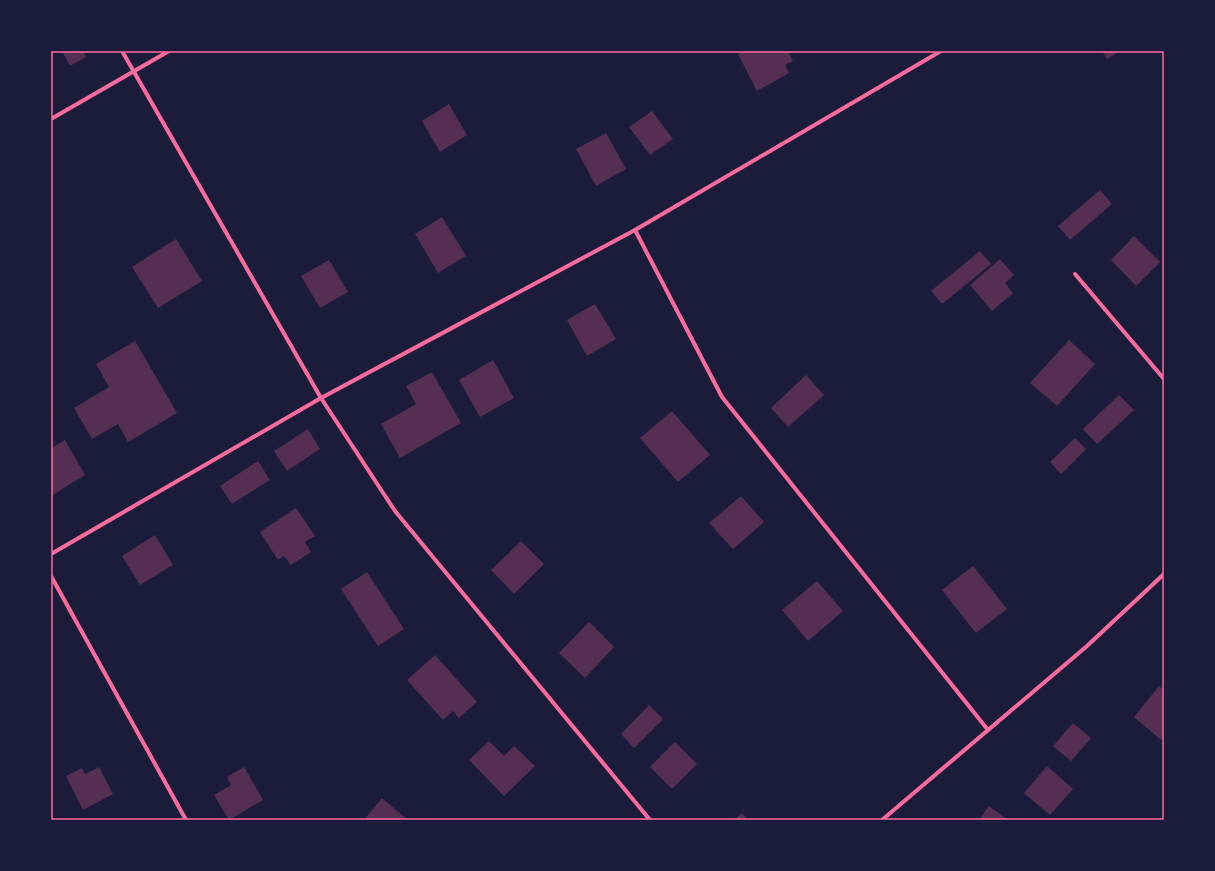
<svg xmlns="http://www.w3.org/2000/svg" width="1215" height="871" font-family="'Alegreya Sans',sans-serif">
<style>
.building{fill:#542f53}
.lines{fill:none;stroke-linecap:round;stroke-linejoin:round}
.minor{stroke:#ff6b9d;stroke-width:4}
.neatline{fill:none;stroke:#ff6b9d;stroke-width:1.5}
</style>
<rect width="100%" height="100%" fill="#1b1b3a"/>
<g class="building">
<path d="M62,51H83L86,57L70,66Z"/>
<path d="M744,51H788L793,61L785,65L789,73L757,91L738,54Z"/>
<path d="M1102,51H1120L1107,59Z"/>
<path d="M449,104L467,135L440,152L422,121Z"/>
<path d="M652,111L673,139L650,155L629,127Z"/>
<path d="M606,133L626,169L596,186L576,149Z"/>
<path d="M1100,190L1112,204L1070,240L1058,226Z"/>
<path d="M442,217L466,256L438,273L415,234Z"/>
<path d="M1134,236L1160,262L1136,286L1111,260Z"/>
<path d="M176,239L202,281L158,308L132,267Z"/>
<path d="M980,251L991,264L942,304L931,291Z"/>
<path d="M1000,259L1014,275L1005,283L1013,293L992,311L970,285Z"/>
<path d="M329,260L348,292L320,308L301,276Z"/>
<path d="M595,304L616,339L587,356L567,320Z"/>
<path d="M1069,340L1095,364L1057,406L1030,383Z"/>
<path d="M135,341L177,413L128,442L118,424L92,439L74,408L109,387L96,364Z"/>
<path d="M493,360L514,398L480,417L459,380Z"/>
<path d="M432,372L461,423L400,458L381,424L416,404L406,386Z"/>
<path d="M806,375L824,395L788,427L771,408Z"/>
<path d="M1119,395L1134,410L1097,444L1083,429Z"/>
<path d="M672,411L710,455L678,482L640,438Z"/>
<path d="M308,429L320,449L287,471L274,451Z"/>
<path d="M1075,438L1086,449L1061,474L1050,462Z"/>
<path d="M65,440L85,475L51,496V448Z"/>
<path d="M258,461L270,480L232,504L220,486Z"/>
<path d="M741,496L764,522L733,549L709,523Z"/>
<path d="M296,508L315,536L305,542L311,552L291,565L284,556L278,560L260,532Z"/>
<path d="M155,535L173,565L140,585L122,556Z"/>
<path d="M521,541L544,564L514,594L491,570Z"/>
<path d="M973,566L1007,609L976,633L942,590Z"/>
<path d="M367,572L404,629L378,646L341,589Z"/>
<path d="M817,581L843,611L808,641L782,610Z"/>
<path d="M589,622L614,647L585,678L559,653Z"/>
<path d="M435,655L477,702L459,718L453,711L443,720L407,680Z"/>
<path d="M1159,686L1164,690V736L1161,740L1134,717Z"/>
<path d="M649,705L663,719L634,748L621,734Z"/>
<path d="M1073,723L1091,738L1071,761L1053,746Z"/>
<path d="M489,741L504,756L514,746L535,766L504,796L469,760Z"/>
<path d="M675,742L697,764L672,789L650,767Z"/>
<path d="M1047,766L1073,789L1050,815L1024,793Z"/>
<path d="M99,767L113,794L83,810L66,776L82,768L85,774Z"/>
<path d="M244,767L263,800L229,820L214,795L231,785L227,777Z"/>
<path d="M382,798L408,820H364Z"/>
<path d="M989,806L1008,820H979Z"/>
<path d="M742,813L748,820H734Z"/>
</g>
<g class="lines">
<g class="minor">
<path d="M122,51L321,398L395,511L650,820"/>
<path d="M51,119L169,51"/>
<path d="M635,230L722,397L988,730"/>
<path d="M1075,274L1164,379"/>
<path d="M51,554L321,398L635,230L941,51"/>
<path d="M51,576L186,820"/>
<path d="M882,820L1087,646L1164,574"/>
</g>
</g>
<rect width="1215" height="871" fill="none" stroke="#1b1b3a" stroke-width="104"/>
<rect x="52" y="52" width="1111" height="767" class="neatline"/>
</svg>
